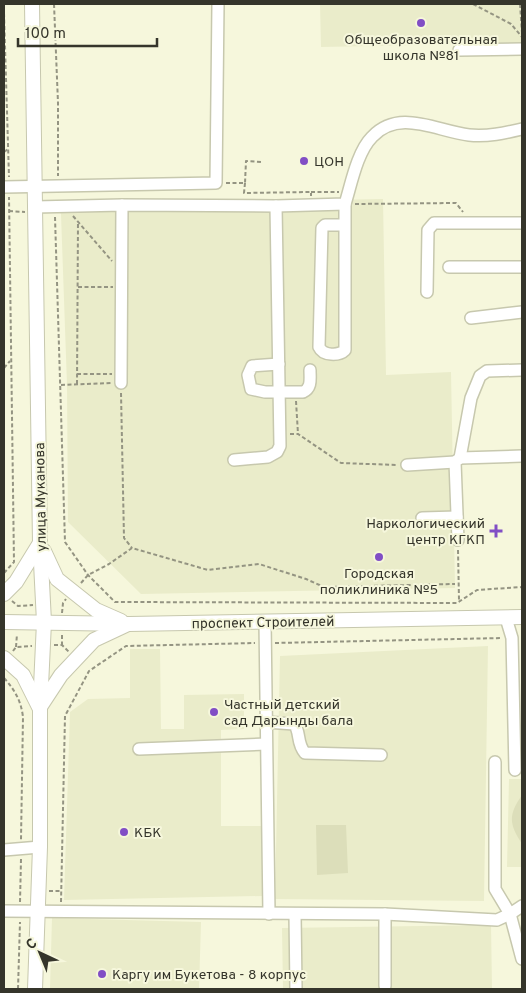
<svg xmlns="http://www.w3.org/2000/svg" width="526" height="993" font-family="Overpass,sans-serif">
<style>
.built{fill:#eaecca}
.green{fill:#dcdeba}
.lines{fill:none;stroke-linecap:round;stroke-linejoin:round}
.minor-casing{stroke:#c7c8ae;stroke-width:14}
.major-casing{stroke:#c7c8ae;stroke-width:16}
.path{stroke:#949482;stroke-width:2;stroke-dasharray:4 2.5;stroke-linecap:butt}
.minor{stroke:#fff;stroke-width:11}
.major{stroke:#fff;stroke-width:14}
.poi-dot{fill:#814ec5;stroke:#f6f7dc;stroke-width:2}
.labels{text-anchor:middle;stroke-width:4;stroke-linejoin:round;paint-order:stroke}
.poi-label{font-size:14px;fill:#35352b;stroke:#f6f7dc;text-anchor:start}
.street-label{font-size:14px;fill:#35352b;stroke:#f6f7dc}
</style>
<rect width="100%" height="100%" fill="#f6f7dc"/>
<g class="built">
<path d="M320,4H522V43L321,47Z"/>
<path d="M383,199L386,375L451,372L455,588L141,594L68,522L67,385L61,214L58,205Z"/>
<path d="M488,646L484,901L275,899L280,656Z"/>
<path d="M130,649H160L161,729H184V695L244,694V729L221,730V826H262V896L64,900L70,712L88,699L130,698Z"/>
<path d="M509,779H522V867H507Z"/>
<path d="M52,918L201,922L199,989H50Z"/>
<path d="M491,925L492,989H283L282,928Z"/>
</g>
<g class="green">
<path d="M522,795V844C509,824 508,815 522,795Z"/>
<path d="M316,825H346L348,873L317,875Z"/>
</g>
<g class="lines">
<g class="minor-casing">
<g id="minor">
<path d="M459,50L522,49"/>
<path d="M4,187L216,183L218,4"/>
<path d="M35,207L122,205L276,206L345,204C351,185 357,152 372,137C399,108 436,131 469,135C487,137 505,133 522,129"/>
<path d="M345,225H325L322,228L319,347C323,356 339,356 345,350V204"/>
<path d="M449,267H522"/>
<path d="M427,292L428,230L434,223H522"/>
<path d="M471,318L522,312"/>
<path d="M279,364L252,366L248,375L251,389L265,392H303C312,388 310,379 310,370"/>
<path d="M121,383L122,205"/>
<path d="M460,458L522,456"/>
<path d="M234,460L268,457L277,452L280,446L276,206"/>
<path d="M407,465L455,462"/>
<path d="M422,518L457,517"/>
<path d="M458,540L455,462L460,458L471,398L480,376L487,371L522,370"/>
<path d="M506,618L512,638L515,770"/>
<path d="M265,622L269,914"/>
<path d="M266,722L294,724C301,732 296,743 305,753L381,755"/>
<path d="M139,749L266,744"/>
<path d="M495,762V889L510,914L522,959"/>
<path d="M4,850L40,847"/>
<path d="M4,911L385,914L497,920L510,914L522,906"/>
<path d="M295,914L296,989"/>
<path d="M385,914V986"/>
</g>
</g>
<g class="major-casing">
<g id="major">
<path d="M32,4L40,543L44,622L40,708V847L35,989"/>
<path d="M44,551L57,579L96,610L121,621"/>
<path d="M4,594L16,582L40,543"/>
<path d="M4,622L129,624L522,617"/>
<path d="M4,658L23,675L39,707"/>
<path d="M40,707L61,675L94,640L126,625"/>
</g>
</g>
<g class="path">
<path d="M54,4L58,103V176"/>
<path d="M473,4L511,24L522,37"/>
<path d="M520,4L522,33"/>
<path d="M4,13L9,177"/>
<path d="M4,152L8,149"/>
<path d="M226,183H245L246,161L262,162"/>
<path d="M245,183L244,193L311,192V196"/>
<path d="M311,192H339"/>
<path d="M355,204L456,203L463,212"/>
<path d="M9,211L25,212"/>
<path d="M73,216L112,261"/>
<path d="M55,217L65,542L88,575L115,602L457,603L477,590L522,587"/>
<path d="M78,287H113"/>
<path d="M4,368L10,361"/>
<path d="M77,374H112"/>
<path d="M77,384L78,222"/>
<path d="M61,385L111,383"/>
<path d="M121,393L124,538L132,548"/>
<path d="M296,401L298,434"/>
<path d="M290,434H298L341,463L397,465"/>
<path d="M458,550L459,600"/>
<path d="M4,573L14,562L9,197"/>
<path d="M81,583L88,575L109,564L132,548L208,570L259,564L306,579L324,587L455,584"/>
<path d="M12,601L18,606L33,605"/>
<path d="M62,613L63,603L66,599"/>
<path d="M62,635V645"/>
<path d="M275,643L502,638"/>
<path d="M54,645H62L69,652"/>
<path d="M16,647L17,634"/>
<path d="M13,651L16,647L32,646"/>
<path d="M4,678C15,690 21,701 23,717L21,840"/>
<path d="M49,891H61"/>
<path d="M20,902L21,859"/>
<path d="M61,902L65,716L89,671L126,646L255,643"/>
<path d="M18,989L20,922"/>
</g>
<use href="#minor" class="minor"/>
<use href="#major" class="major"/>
</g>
<g class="poi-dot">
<circle cx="421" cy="23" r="5"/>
<circle cx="304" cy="161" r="5"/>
<path d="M493.5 523.5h5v5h5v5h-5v5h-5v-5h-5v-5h5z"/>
<circle cx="379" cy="557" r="5"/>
<circle cx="214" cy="712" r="5"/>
<circle cx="124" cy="832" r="5"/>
<circle cx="102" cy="974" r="5"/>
</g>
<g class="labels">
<g class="poi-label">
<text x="421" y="44" text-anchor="middle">Общеобразовательная<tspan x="421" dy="16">школа №81</tspan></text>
<text x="314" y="166">ЦОН</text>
<text x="485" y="528" text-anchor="end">Наркологический<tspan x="485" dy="16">центр КГКП</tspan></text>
<text x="379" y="578" text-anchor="middle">Городская<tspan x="379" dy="16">поликлиника №5</tspan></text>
<text x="224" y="709">Частный детский<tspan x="224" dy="16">сад Дарынды бала</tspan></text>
<text x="134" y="837">КБК</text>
<text x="112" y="979">Каргу им Букетова - 8 корпус</text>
</g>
<g class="street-label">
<text transform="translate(40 497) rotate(-91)" y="5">улица Муканова</text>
<text transform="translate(263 622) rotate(-1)" y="5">проспект Строителей</text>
</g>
</g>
<rect width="526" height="993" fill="none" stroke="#35352b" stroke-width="10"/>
<g transform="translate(40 953) rotate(316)" stroke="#f6f7dc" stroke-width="4" paint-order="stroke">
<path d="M0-4L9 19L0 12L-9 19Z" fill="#35352b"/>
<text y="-8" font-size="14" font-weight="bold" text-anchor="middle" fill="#35352b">С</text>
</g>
<path d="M18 38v8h139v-8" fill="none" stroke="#35352b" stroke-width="2.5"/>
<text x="25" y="38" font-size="15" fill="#35352b" stroke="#f6f7dc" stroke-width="4" paint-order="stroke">100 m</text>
</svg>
